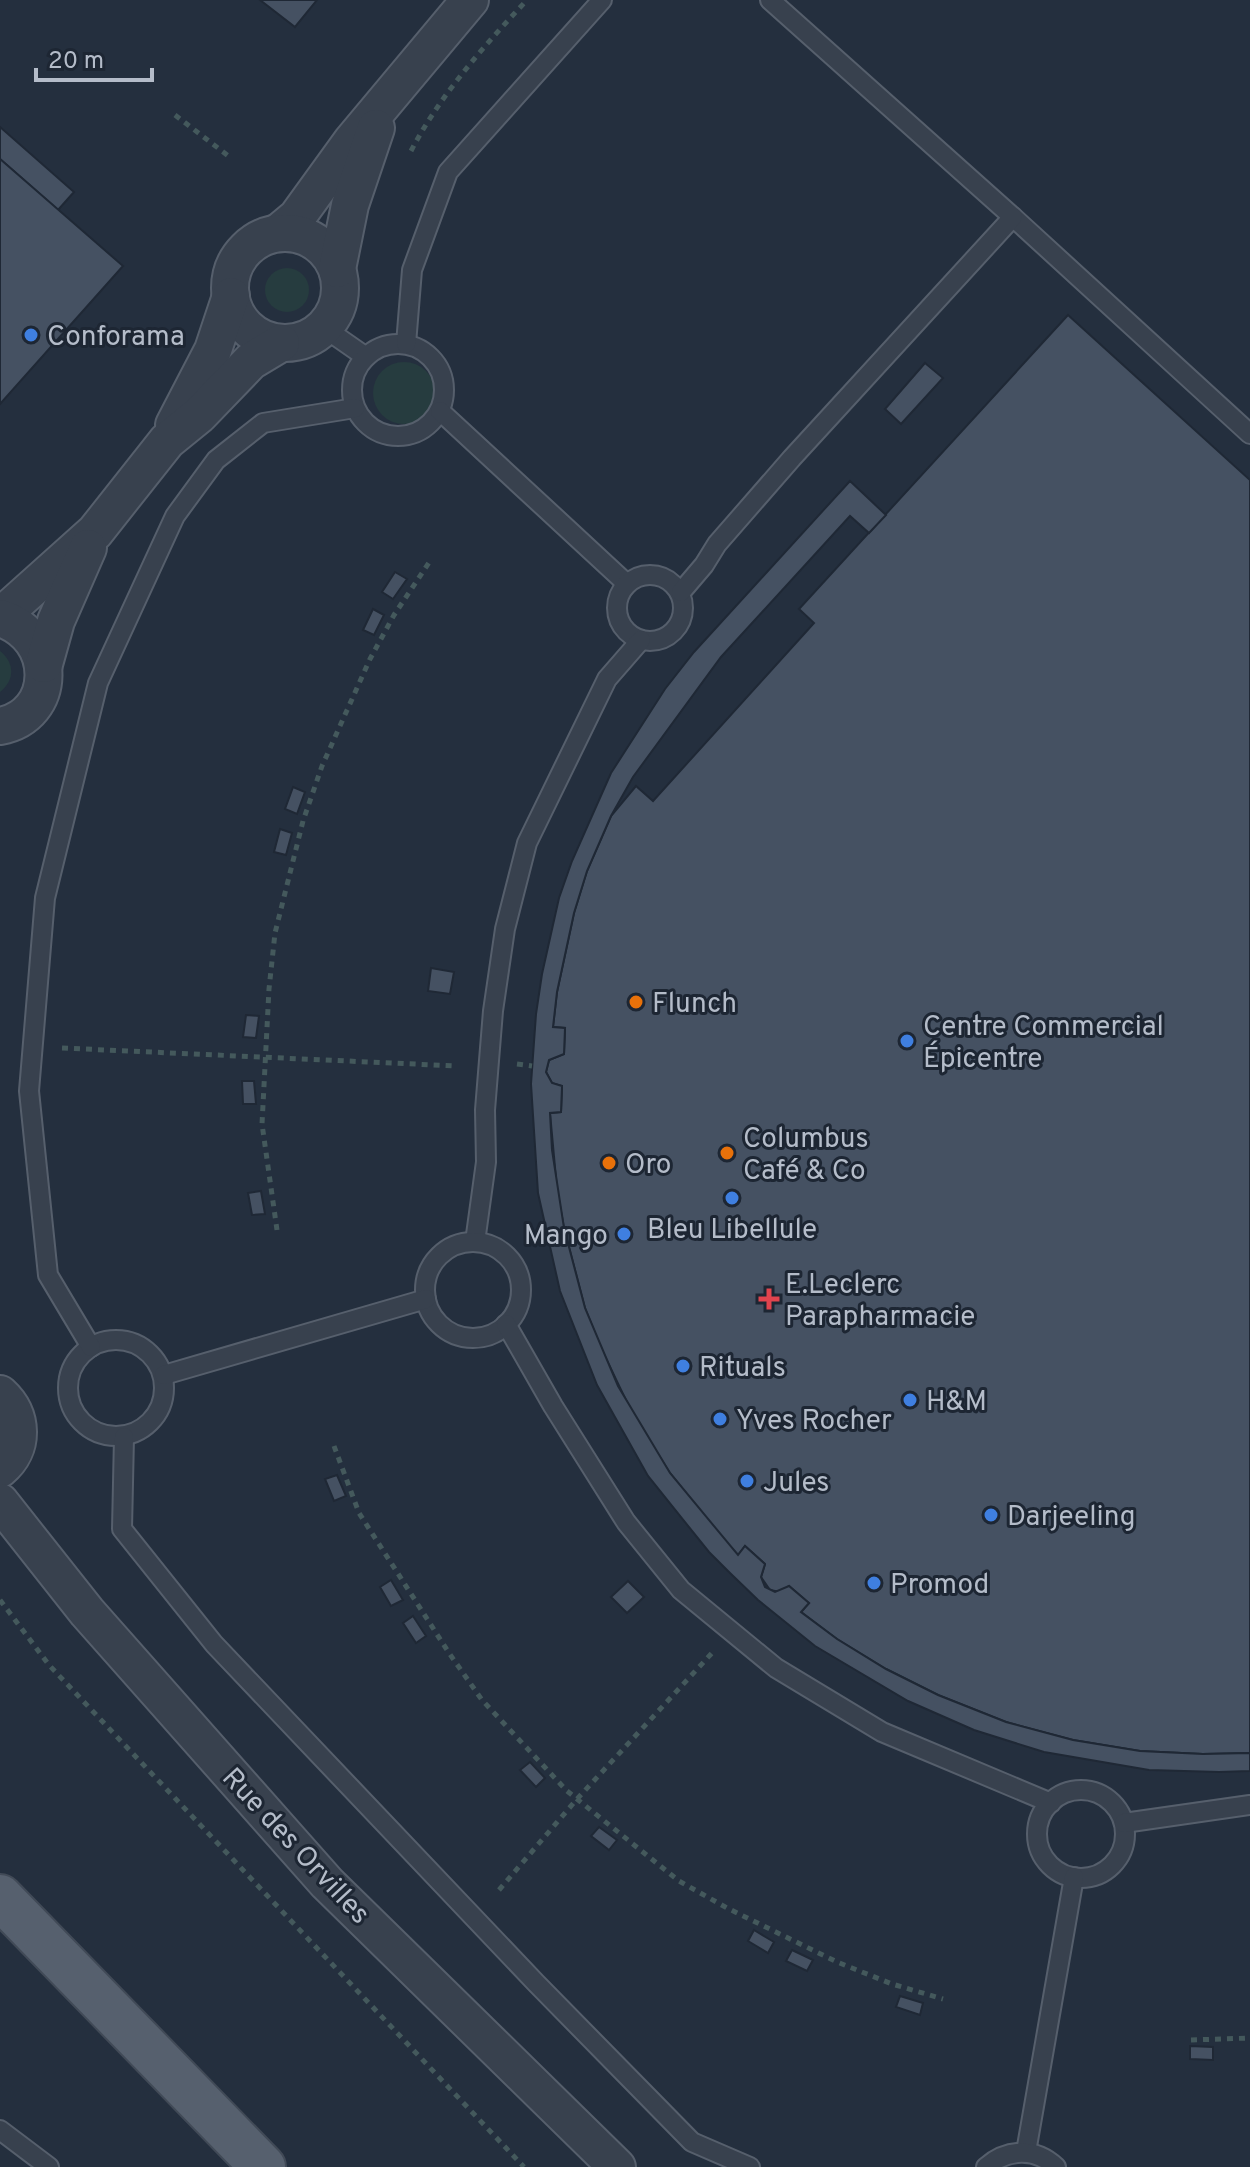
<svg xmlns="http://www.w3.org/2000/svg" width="1250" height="2167" font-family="Overpass,sans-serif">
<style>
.green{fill:#263c3f}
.building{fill:#455162;stroke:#1f2835;stroke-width:2}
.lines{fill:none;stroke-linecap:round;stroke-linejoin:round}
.service-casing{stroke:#565f6c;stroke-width:22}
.minor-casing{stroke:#565f6c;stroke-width:40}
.primary-casing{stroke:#414a57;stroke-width:48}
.path{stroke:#44595c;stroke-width:5;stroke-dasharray:6 6;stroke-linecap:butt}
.service{stroke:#38414e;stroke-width:18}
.minor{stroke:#38414e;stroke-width:36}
.primary{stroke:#56606e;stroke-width:44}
.shop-dot{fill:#3f7fe0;stroke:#1d2633;stroke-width:3}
.food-dot{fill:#e8710a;stroke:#1d2633;stroke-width:3}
.health-dot{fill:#e0444e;stroke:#1d2633;stroke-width:3}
.labels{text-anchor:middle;stroke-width:6;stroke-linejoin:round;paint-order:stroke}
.poi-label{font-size:28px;fill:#b4bcc9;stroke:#1d2633;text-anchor:start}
.street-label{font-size:28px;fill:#b4bcc9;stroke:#1d2633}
</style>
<rect width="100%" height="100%" fill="#242f3e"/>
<g class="green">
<circle cx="287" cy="290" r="22"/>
<circle cx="404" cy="393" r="31"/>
<path d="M0,651C15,663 15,680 0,692Z"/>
</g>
<g class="building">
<path d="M260,0H317L295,27Z"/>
<path d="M0,127L74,192L58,210L0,159Z"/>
<path d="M0,159L123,266L0,404Z"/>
<path d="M1068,315L1250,480V1753L1203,1754L1140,1751L1073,1740L1006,1722L938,1695L886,1669L837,1639L801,1612L809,1603L789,1586L780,1592L770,1590L761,1577L765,1564L745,1546L738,1555L721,1537L670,1473L634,1417L601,1348L585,1308L564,1228L557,1189L550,1113L561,1112L562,1086L552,1083L546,1072L549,1060L564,1054L565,1028L553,1027L557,992L574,913L587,871L611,816L636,786L653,801L814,623L799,609Z"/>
<path d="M925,363L943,378L901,424L885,409Z"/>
<path d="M850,481L886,515L869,533L850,516L721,657L633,777L611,816L587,871L574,913L557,992L553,1027L565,1028L564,1054L549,1060L546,1072L552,1083L562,1086L561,1112L550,1113L552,1150L564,1228L585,1308L618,1386L670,1473L738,1555L745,1546L765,1564L761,1577L765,1587L775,1592L789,1586L809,1603L801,1612L837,1639L886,1669L938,1695L1006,1722L1073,1740L1140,1751L1203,1754L1250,1753V1771L1219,1772L1149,1770L1044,1752L974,1730L908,1701L815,1646L758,1600L730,1573L709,1552L648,1476L597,1385L560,1291L538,1193L531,1084L536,1014L542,974L559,898L572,861L611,773L665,689L694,652Z"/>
<path d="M395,572L407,579L393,599L382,592Z"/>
<path d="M373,609L384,615L374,635L363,630Z"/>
<path d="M293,787L305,792L297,814L285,809Z"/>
<path d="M280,829L292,833L286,855L274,852Z"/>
<path d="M431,968L454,972L450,994L428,991Z"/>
<path d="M246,1015L259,1016L256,1038L243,1037Z"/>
<path d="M242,1081H254L256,1104H243Z"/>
<path d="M261,1191L265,1214L252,1215L248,1193Z"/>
<path d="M337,1475L346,1496L334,1501L325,1479Z"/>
<path d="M391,1580L403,1600L391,1606L380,1587Z"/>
<path d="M628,1581L644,1597L627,1613L611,1597Z"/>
<path d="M413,1616L426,1636L416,1643L403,1623Z"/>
<path d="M530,1762L545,1778L536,1787L520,1770Z"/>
<path d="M599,1827L617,1840L609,1850L591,1836Z"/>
<path d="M754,1930L774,1942L768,1953L748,1941Z"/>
<path d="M792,1950L813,1960L807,1971L786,1961Z"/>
<path d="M900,1996L923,2003L920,2015L896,2007Z"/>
<path d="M1190,2046L1213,2047V2060L1190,2059Z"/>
</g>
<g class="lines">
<g class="service-casing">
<g id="service">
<path d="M1013,217L1250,434"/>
<path d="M323,327L366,357"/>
<circle cx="398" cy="390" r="46"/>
<path d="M406,344L412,270L448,172L602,0"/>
<path d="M440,411L627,584"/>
<circle cx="650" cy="608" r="33"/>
<path d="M681,592L704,565L717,544L792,458L1013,217L770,0"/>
<path d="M475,1242L486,1162L485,1110L493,1011L505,929L527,843L607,679L641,640"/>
<circle cx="473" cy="1290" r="48"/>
<path d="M506,1324L553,1406L626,1522L681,1590L776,1668L882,1732L1051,1803"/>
<circle cx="116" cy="1388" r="48"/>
<path d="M91,1347L48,1275L29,1091L45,898L98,683L175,516L216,460L263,423L355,408"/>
<path d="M164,1375L426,1299"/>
<path d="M124,1437L122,1529L214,1644L536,1983L692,2142L750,2167"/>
<circle cx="1081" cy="1834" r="44"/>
<path d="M1124,1823L1250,1805"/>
<path d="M0,2130L49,2167"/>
<path d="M1026,2152L1074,1877"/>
<path d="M986,2167C1007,2149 1035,2147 1056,2167"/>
</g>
</g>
<g class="minor-casing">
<g id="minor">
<path d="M279,232L297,217L352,141L470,0"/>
<circle cx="285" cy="288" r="55"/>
<path d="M337,269L350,205L376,128"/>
<path d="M174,425L213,350L231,296"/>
<path d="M0,617L95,532L167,441L199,415L251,361L281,343"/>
<path d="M0,618C59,637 57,716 0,726"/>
<path d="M44,664L56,621L88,548"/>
<path d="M0,1394C23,1415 25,1448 0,1469"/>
<path d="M0,1502L87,1612L327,1883L617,2167"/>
</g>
</g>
<g class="primary-casing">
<path id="primary" d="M0,1897L263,2167"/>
</g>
<g class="path">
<path d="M175,115L231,158"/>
<path d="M411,151C440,95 484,46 527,0"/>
<path d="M62,1048L457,1066"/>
<path d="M517,1064L532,1066"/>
<path d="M277,1230L262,1124L269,989L275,933L303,821L322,766L370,659L394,615L430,561"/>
<path d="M334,1446L359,1513L449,1653L482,1700L567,1791L679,1881L727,1908L837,1962L892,1984L943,1999"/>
<path d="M0,1600L49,1665L524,2167"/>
<path d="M499,1890L577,1799L712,1653"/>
<path d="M1191,2040L1250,2038"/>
</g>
<use href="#service" class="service"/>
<use href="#minor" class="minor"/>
<use href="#primary" class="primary"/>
</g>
<g class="shop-dot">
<circle cx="31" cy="335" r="8"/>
<circle cx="907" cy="1041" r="8"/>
<circle cx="732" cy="1198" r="8"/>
<circle cx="624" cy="1234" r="8"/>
<circle cx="683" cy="1366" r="8"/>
<circle cx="910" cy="1400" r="8"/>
<circle cx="720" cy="1419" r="8"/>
<circle cx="747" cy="1481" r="8"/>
<circle cx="991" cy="1515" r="8"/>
<circle cx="874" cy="1583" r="8"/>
</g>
<g class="food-dot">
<circle cx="636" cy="1002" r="8"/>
<circle cx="727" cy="1153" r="8"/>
<circle cx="609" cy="1163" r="8"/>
</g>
<path class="health-dot" d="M765 1287h8v8h8v8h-8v8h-8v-8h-8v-8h8z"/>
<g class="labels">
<g class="poi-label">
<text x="47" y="345">Conforama</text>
<text x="652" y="1012">Flunch</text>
<text x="923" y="1035">Centre Commercial<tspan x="923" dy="32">Épicentre</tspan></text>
<text x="743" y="1147">Columbus<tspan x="743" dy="32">Café &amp; Co</tspan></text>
<text x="625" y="1173">Oro</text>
<text x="732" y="1238" text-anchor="middle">Bleu Libellule</text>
<text x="608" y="1244" text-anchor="end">Mango</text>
<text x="785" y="1293">E.Leclerc<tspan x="785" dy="32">Parapharmacie</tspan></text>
<text x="699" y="1376">Rituals</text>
<text x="926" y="1410">H&amp;M</text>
<text x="736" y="1429">Yves Rocher</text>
<text x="763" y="1491">Jules</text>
<text x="1007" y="1525">Darjeeling</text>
<text x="890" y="1593">Promod</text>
</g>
<g class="street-label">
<text transform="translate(297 1845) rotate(47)" y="10">Rue des Orvilles</text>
</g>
</g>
<path d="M36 68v12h116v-12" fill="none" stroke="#b4bcc9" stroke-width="4"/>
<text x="48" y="68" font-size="24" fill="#b4bcc9" stroke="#1d2633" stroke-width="6" paint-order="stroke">20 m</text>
</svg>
